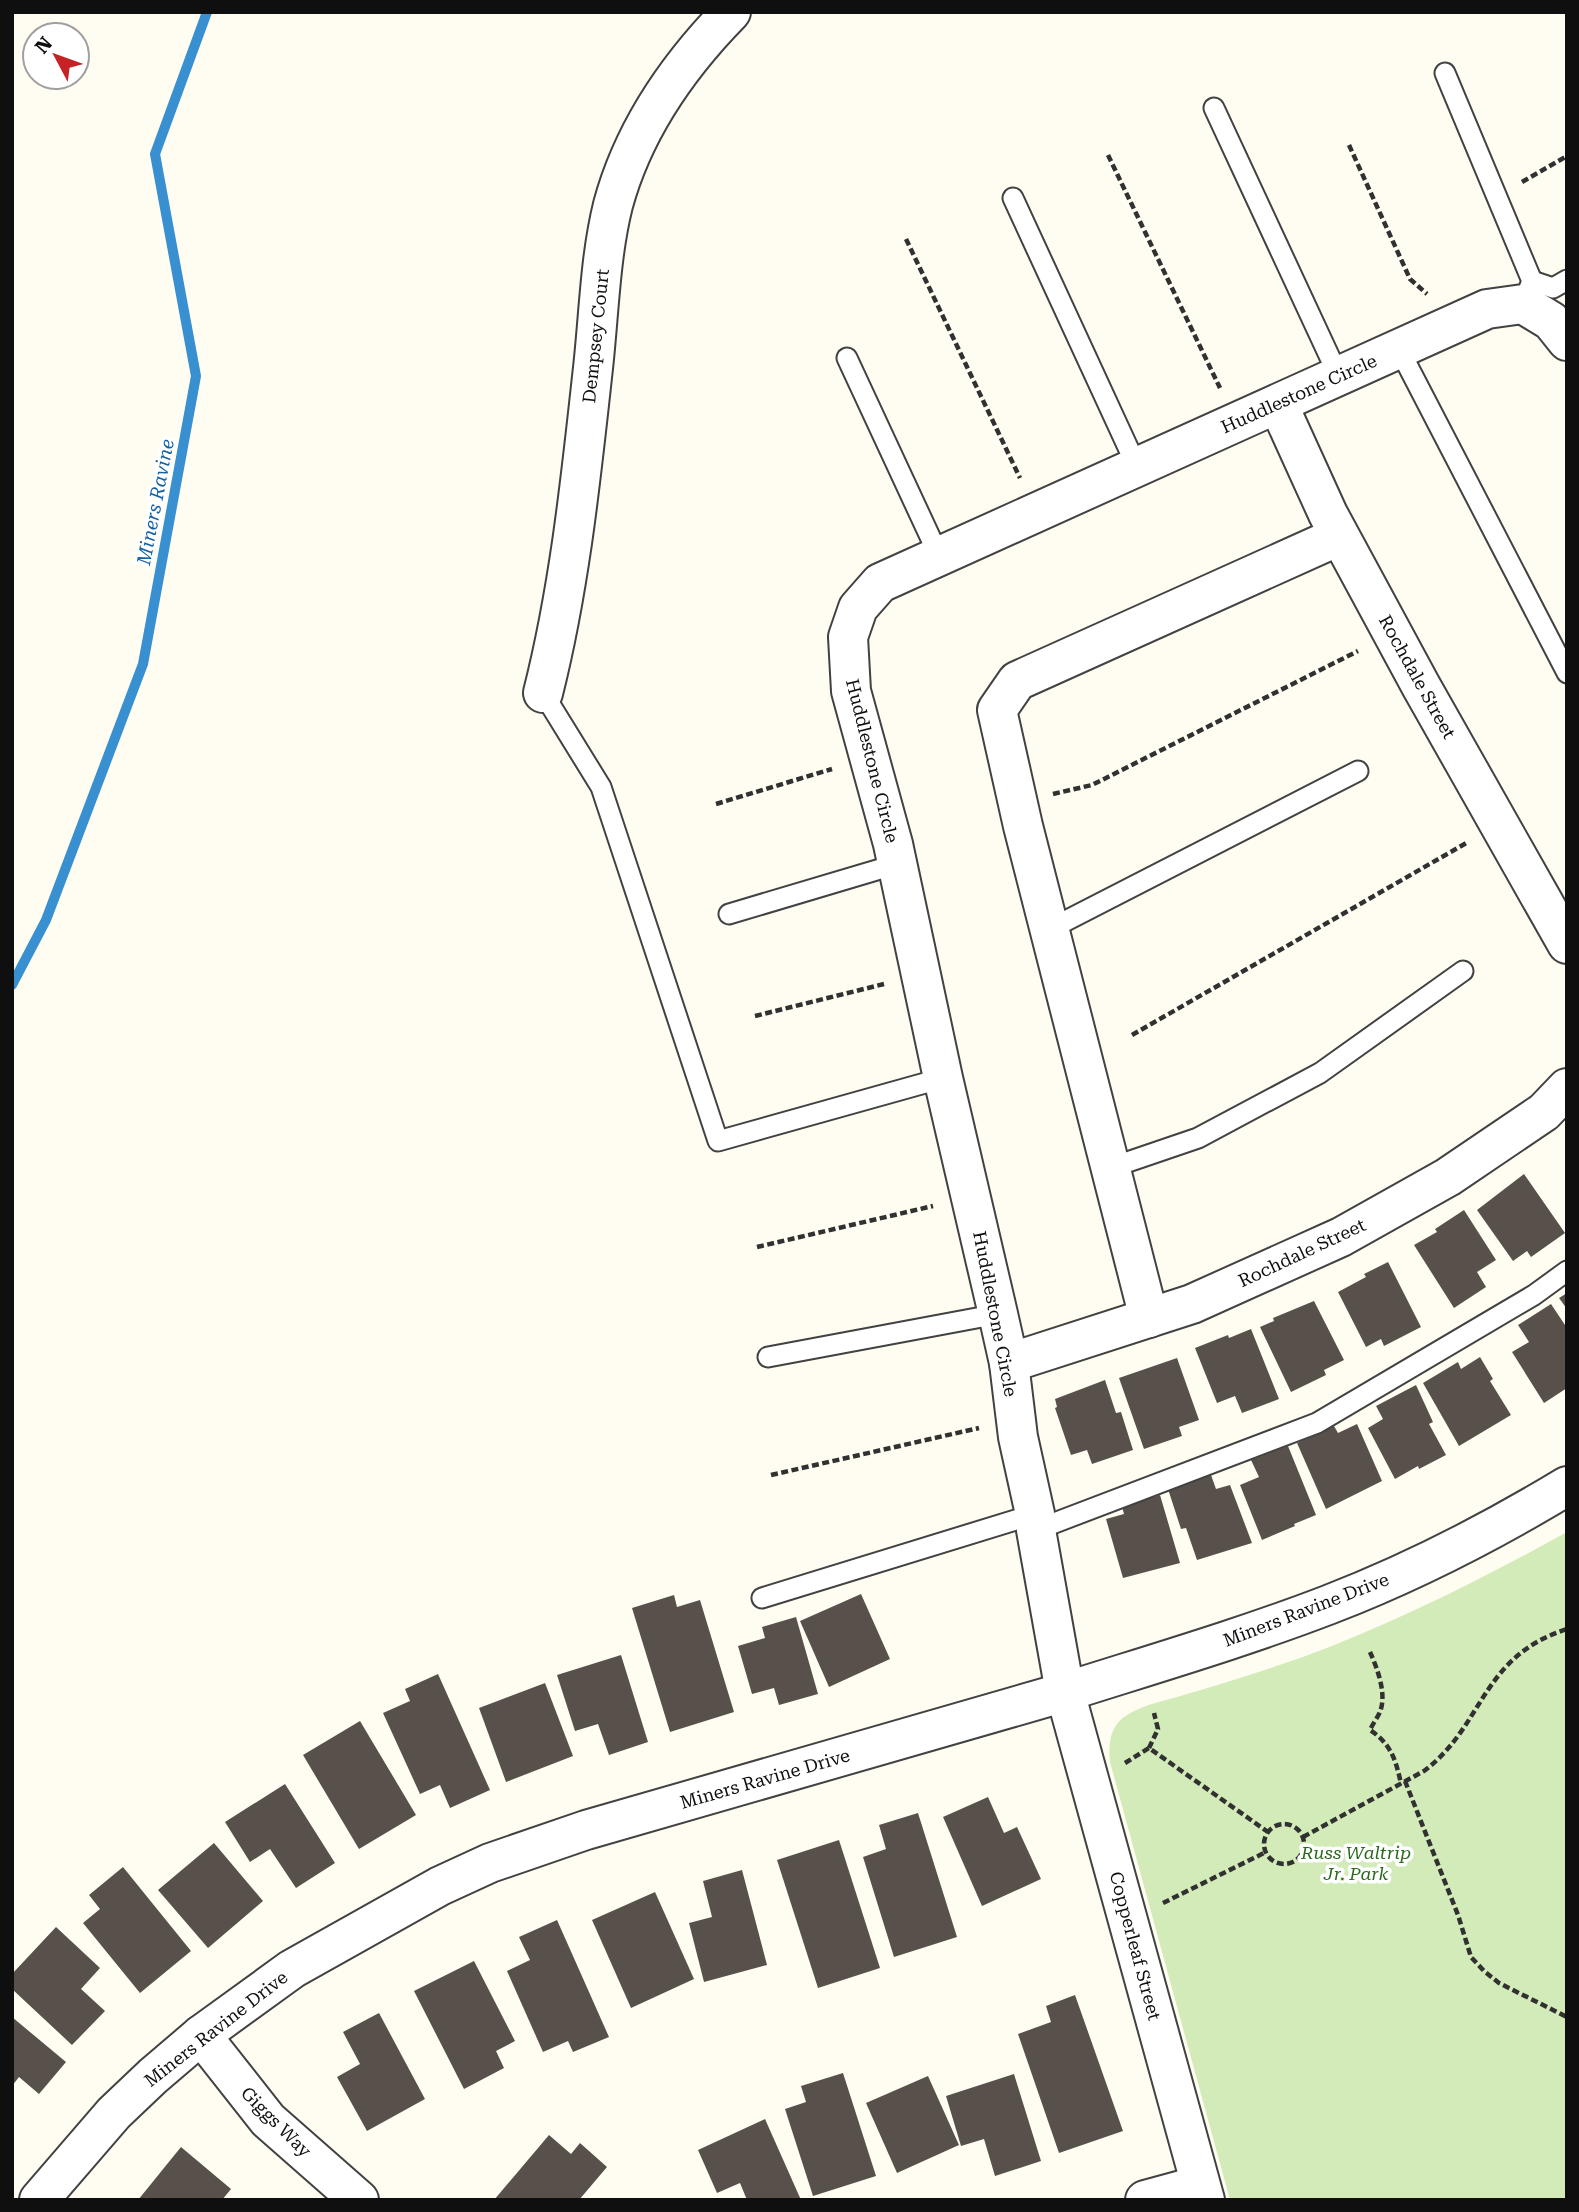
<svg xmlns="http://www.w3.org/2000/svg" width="1579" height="2212" font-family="'Roboto Serif',serif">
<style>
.green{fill:#d2ebb9}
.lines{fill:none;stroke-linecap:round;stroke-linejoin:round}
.stream{stroke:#3990d1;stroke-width:10}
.building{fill:#58514b}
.service-casing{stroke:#424242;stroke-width:23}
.minor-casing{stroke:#424242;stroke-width:42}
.tertiary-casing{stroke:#424242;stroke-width:42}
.path{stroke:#313131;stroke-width:4.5;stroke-dasharray:7 3.5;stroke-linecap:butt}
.service{stroke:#fff;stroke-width:19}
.minor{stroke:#fff;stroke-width:38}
.tertiary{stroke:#fff;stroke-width:38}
.labels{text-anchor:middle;stroke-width:7;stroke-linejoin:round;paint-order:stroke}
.street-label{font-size:18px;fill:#0f0f0f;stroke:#fff}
.park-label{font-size:18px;font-style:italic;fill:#2a6a1d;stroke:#fff}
.water-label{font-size:19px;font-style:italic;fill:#1462a6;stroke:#fff}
</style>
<rect width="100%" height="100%" fill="#fffdf1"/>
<path class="green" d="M1567,1532V2200H1230L1110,1762C1108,1744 1110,1725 1127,1715C1144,1704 1168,1700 1187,1694C1226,1683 1265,1670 1303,1657C1395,1623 1482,1579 1567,1532Z"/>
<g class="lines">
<path class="stream" d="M12,985L46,920L143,664L196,376L155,154L207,12"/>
</g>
<g class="building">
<path d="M1524,1174L1565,1233L1531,1257L1527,1251L1513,1261L1477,1210Z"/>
<path d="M1464,1210L1496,1260L1477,1272L1486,1287L1454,1308L1414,1245L1437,1232L1435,1229Z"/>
<path d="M1388,1262L1421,1327L1384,1346L1381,1339L1366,1347L1338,1292L1366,1277L1364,1274Z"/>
<path d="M1567,1293V1309L1559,1298Z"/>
<path d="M1314,1301L1344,1360L1324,1370L1326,1375L1291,1392L1260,1327L1274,1321L1273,1318Z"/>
<path d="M1551,1304L1567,1328V1388L1544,1403L1512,1352L1529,1342L1518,1325Z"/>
<path d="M1251,1329L1279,1399L1242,1413L1235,1396L1217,1403L1195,1348L1228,1335L1229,1338Z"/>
<path d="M1480,1357L1493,1379L1490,1381L1511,1415L1459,1446L1423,1383L1458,1362L1461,1369Z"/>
<path d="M1177,1358L1199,1420L1179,1427L1182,1436L1144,1449L1119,1378Z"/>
<path d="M1105,1380L1116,1413L1121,1412L1133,1450L1092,1464L1087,1450L1071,1455L1055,1408L1057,1407L1055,1399Z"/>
<path d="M1416,1385L1433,1422L1429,1424L1446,1455L1419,1469L1418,1466L1395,1479L1368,1428L1383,1419L1376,1406Z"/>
<path d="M1357,1424L1382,1481L1326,1509L1297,1443L1334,1426L1338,1433Z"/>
<path d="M1288,1446L1316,1515L1294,1524L1295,1526L1262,1540L1240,1485L1259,1477L1251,1460Z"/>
<path d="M1211,1475L1216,1489L1230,1485L1252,1543L1197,1560L1186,1528L1181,1529L1168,1489Z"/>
<path d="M1160,1495L1180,1563L1123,1578L1106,1519L1124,1514L1122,1507Z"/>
<path d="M861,1594L890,1659L829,1687L800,1621Z"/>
<path d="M674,1595L677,1607L700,1600L734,1712L670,1732L632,1608Z"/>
<path d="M796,1617L818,1694L779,1705L774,1688L752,1694L738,1646L765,1638L762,1627Z"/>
<path d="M621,1655L648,1742L609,1755L598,1724L575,1731L557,1675Z"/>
<path d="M438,1674L490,1790L450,1808L440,1785L420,1794L383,1713L410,1701L405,1689Z"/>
<path d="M545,1683L573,1756L506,1782L479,1708Z"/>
<path d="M360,1721L416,1815L359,1849L303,1755Z"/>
<path d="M285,1784L335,1863L296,1888L270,1849L250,1862L225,1822Z"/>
<path d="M988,1797L1004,1833L1017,1827L1041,1879L982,1906L943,1817Z"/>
<path d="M918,1813L957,1937L894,1957L863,1857L886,1849L879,1825Z"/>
<path d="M839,1840L880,1968L818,1988L777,1860Z"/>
<path d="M214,1843L263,1901L208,1948L158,1890Z"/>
<path d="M123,1867L191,1951L140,1993L83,1923L100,1909L89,1895Z"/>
<path d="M742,1870L767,1965L704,1982L689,1923L712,1917L703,1881Z"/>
<path d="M655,1892L694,1979L631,2008L592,1920Z"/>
<path d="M557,1920L609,2037L573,2052L568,2041L543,2052L507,1971L530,1960L519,1937Z"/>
<path d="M56,1927L100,1968L81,1989L105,2011L72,2045L12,1989V1974Z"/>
<path d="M474,1961L515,2041L496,2051L504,2068L464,2089L414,1991Z"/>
<path d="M1075,1995L1123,2131L1059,2153L1018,2034L1051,2022L1046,2006Z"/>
<path d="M379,2013L425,2099L367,2131L337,2077L360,2064L343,2032Z"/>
<path d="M12,2017L66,2062L39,2094L19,2077L12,2086Z"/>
<path d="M843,2073L876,2176L813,2196L785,2109L806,2102L801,2086Z"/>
<path d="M1014,2074L1041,2161L995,2176L984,2139L961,2146L946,2096Z"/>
<path d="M928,2076L959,2145L897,2173L866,2103Z"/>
<path d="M765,2119L801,2200H747L740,2183L717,2193L698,2150Z"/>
<path d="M549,2135L571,2154L580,2143L607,2167L579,2200H494Z"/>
<path d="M181,2147L231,2189L222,2200H138Z"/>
</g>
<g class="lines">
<g class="service-casing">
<g id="service">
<path d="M1445,73L1532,281L1523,304"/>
<path d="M1214,108L1339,377"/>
<path d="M1013,198L1137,467"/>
<path d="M1532,281L1553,288L1567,280"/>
<path d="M1399,349L1567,673"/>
<path d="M847,358L939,556"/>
<path d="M543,693L601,787L718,1141L943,1078"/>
<path d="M729,914L897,864"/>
<path d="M1050,929L1358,771"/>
<path d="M1110,1168L1198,1138L1320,1073L1463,971"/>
<path d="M768,1357L998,1314"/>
<path d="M1036,1530L1317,1423L1534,1295L1567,1271"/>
<path d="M762,1598L1035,1514"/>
</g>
</g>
<g class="minor-casing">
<g id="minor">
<path d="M1278,404L1328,514L1421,686L1567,944"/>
<path d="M543,693C570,586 581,477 593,368C599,314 600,257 613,205C633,131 678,66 731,12"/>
<path d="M1149,1318L1023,826L997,710L1017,681L1339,536"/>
<path d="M1009,1363L1192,1304L1341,1237L1448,1177L1544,1112L1567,1088"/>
<path d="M201,2035L268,2120L359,2200"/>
<path d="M39,2200L114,2113L153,2076L201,2035L292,1969L440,1886L490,1863L586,1830L1065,1692"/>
<path d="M1145,2200L1200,2185"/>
<path d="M1205,2200L1065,1692L1036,1530L1035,1514L1018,1437L1009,1363L998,1314L943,1078L893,844L851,691L848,637L858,608L880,583L1487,309L1523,304L1551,321L1567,341"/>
</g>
</g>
<g class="tertiary-casing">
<path id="tertiary" d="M1065,1692C1153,1664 1242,1638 1328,1605C1411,1573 1491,1532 1567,1486"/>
</g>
<g class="path">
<path d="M1349,145L1410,279L1427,294"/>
<path d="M1108,155L1220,388"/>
<path d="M1522,182L1567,156"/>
<path d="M906,239L1020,478"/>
<path d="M1053,794L1092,785L1358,651"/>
<path d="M716,804L832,769"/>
<path d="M755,1016L884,984"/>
<path d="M1132,1035L1468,842"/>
<path d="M757,1247L933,1206"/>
<path d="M771,1475L979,1428"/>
<path d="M1370,1652C1377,1668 1386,1691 1381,1709C1379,1716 1373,1723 1370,1730C1391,1744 1396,1760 1401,1784"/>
<path d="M1149,1748L1158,1729L1154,1713"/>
<path d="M1125,1763L1149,1748L1268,1832"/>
<path d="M1405,1781L1458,1915L1471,1957L1484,1971L1499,1983L1567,2017"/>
<circle cx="1284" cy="1844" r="20"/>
<path d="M1303,1837L1424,1771C1485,1725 1480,1657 1567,1629"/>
<path d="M1163,1903L1266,1852"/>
</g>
<use href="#service" class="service"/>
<use href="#minor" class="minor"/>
<use href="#tertiary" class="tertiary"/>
</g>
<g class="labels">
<g class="street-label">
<text transform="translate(596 336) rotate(-84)" y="6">Dempsey Court</text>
<text transform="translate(1299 394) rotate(-24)" y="6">Huddlestone Circle</text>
<text transform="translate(1417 677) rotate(61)" y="6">Rochdale Street</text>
<text transform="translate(872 761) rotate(76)" y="6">Huddlestone Circle</text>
<text transform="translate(1302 1253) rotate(-25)" y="6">Rochdale Street</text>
<text transform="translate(995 1314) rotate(79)" y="6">Huddlestone Circle</text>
<text transform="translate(1306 1610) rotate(-21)" y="6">Miners Ravine Drive</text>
<text transform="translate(765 1779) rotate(-16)" y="6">Miners Ravine Drive</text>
<text transform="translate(1135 1946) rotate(75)" y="6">Copperleaf Street</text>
<text transform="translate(216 2029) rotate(-38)" y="6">Miners Ravine Drive</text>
<text transform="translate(276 2122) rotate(45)" y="6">Giggs Way</text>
</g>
<g class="park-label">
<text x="1356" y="1859">Russ Waltrip<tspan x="1356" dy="21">Jr. Park</tspan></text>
</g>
<g class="water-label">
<text transform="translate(155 502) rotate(-79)" y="7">Miners Ravine</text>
</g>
</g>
<rect width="1579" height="2212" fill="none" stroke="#0f0f0f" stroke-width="28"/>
<g transform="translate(56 56) rotate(311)"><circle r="33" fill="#ffffff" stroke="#9f9f9f" stroke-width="2"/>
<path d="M0-5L12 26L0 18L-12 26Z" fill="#c42225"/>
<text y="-10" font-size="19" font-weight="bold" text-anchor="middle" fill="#0f0f0f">N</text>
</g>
</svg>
